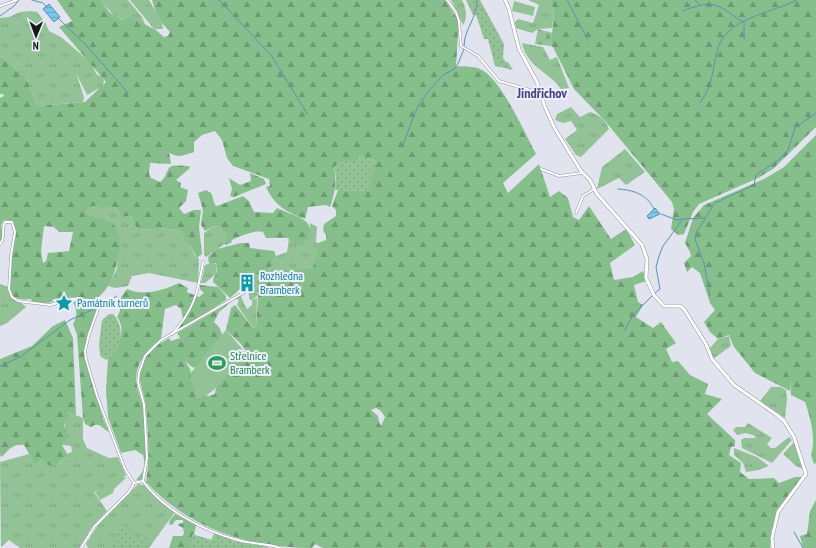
<svg xmlns="http://www.w3.org/2000/svg" width="816" height="548" font-family="'PT Sans Narrow',sans-serif">
<style>
.grass{fill:url(#grass-tufts)}
.forest{fill:url(#forest-firs);fill-rule:evenodd}
.cemetery{fill:url(#cemetery-stones)}
.park{fill:url(#park-dots)}
.pitch{fill:#93c297}
.water{fill:url(#water-rules);stroke:#5a92af}
.lines{fill:none;stroke-linecap:round;stroke-linejoin:round}
.stream{stroke:#5a92af;stroke-width:1}
.street-casing{stroke:#92959f;stroke-width:3}
.secondary-casing{stroke:#92959f;stroke-width:4}
.street{stroke:#fff;stroke-width:2}
.secondary{stroke:#fff;stroke-width:3}
.labels{text-anchor:middle;stroke-width:4;stroke-linejoin:round;paint-order:stroke}
.culture-label{font-size:12px;fill:#0d838f;stroke:#eef1fd;text-anchor:start}
.leisure-label{font-size:12px;fill:#27864d;stroke:#eef1fd;text-anchor:start}
.quarter-label{font-size:14px;font-weight:bold;fill:#4b417f;stroke:#eef1fd}
</style>
<defs>
<pattern id="grass-tufts" width="24" height="20" patternUnits="userSpaceOnUse"><rect width="24" height="20" fill="#93c297"/><path d="M3 7l-1-3M5 7V3M7 7l1-3M15 17l-1-3M17 17v-4M19 17l1-3" fill="none" stroke="#7ea682"/></pattern>
<pattern id="forest-firs" width="22" height="20" patternUnits="userSpaceOnUse"><rect width="22" height="20" fill="#86bf8b"/><path d="M5 1l3.5 6h-7zM16 11l3.5 6h-7z" fill="#6d9a71"/></pattern>
<pattern id="cemetery-stones" width="16" height="16" patternUnits="userSpaceOnUse"><rect width="16" height="16" fill="#93c297"/><path d="M2 7V4a2 2 0 0 1 4 0v3zM10 15v-3a2 2 0 0 1 4 0v3z" fill="#7ea682"/></pattern>
<pattern id="park-dots" width="8" height="8" patternUnits="userSpaceOnUse"><rect width="8" height="8" fill="#93c297"/><path d="M2 2h.1M6 6h.1" fill="none" stroke="#7ea682" stroke-width="1.8" stroke-linecap="round"/></pattern>
<pattern id="water-rules" width="6" height="5" patternUnits="userSpaceOnUse"><rect width="6" height="5" fill="#77c6ed"/><path d="M0 2.5h6" fill="none" stroke="#66aacb"/></pattern>
</defs>
<rect width="100%" height="100%" fill="#e1e4ef"/>
<g class="grass">
<path d="M101,0H128L142,17L145,24C120,19 117,22 101,0Z"/>
<path d="M130,0H149L162,23L163,29H154Z"/>
<path d="M451,0H462C466,7 468,18 463,25Z"/>
<path d="M528,0H550L554,11L552,28L538,29L532,33L516,28L515,22L518,19L533,23L539,5Z"/>
<path d="M30,11L37,12L45,22L49,31L61,37L91,63L97,75L101,76L104,80L103,86L87,95L76,73L84,97L83,102L39,106L36,103L26,77L0,56V18L9,17L20,12Z"/>
<path d="M522,43L543,47L550,60L557,57L569,88L561,89C550,72 527,68 522,43Z"/>
<path d="M571,107L580,117L590,112C599,115 605,119 609,129L581,157L576,155L565,139L577,130L571,121L563,123L555,120L557,114Z"/>
<path d="M625,149L645,172L626,185L619,178L597,189L602,167Z"/>
<path d="M98,205L116,207L121,217L131,216L137,229C153,230 166,227 181,231L184,241L191,247L195,256L199,259L198,283L149,273L132,276L128,286L115,288L108,286L117,269L119,242L109,220L87,214L86,211L92,206Z"/>
<path d="M310,223L317,227L316,242L318,243L313,267L276,271L267,276L266,274L276,256L287,252L289,238L294,244L310,228Z"/>
<path d="M214,226L220,227L227,237L226,243L206,257L204,255V233Z"/>
<path d="M213,262L217,265L216,274L205,283H201L205,265Z"/>
<path d="M0,284L8,287C8,300 19,299 26,307L7,323L0,326Z"/>
<path d="M243,294L241,297L247,309L252,305V300L257,298L256,327L253,328L237,305L239,300L234,298Z"/>
<path d="M729,336L731,346L713,359L710,348L718,339Z"/>
<path d="M771,387H780L786,390L787,399L785,418L760,401Z"/>
<path d="M68,412L83,418V439L87,448L109,458L118,457L126,475L123,478L127,477L114,489L113,493L100,500L95,492L100,489L94,492L107,511L92,527L79,548H20L9,540L1,547L0,462L29,454L33,460L42,458L59,464L69,453L72,452L71,446L62,445C69,435 61,423 68,412Z"/>
<path d="M748,423L772,438L767,444L771,448H775L789,437L792,440L772,463L742,448L741,440L744,438H755V436L746,433L737,435L733,430L736,427H745Z"/>
<path d="M794,442L795,444V447L805,470L796,466L783,454Z"/>
<path d="M734,448L757,457L769,466L759,470L746,472L743,463L734,455Z"/>
<path d="M138,484L144,485L175,512L149,548H88L86,544L98,525Z"/>
</g>
<g class="forest">
<path d="M57,0H101L109,12L122,20L131,17L156,30L164,37L168,36L170,32L162,23L156,13L152,0H445L459,21L456,66C463,67 475,66 480,69C500,77 525,133 536,154L503,183L508,193L539,164L550,197L559,191L568,198L573,217L579,220L589,206L611,239L626,229L635,245L610,263L614,280L633,277L643,271L646,281L634,285L638,302L643,305L636,317L653,328L661,322L676,343L666,349L672,362L678,361L690,375L708,384L705,394L722,399L707,414L735,440V446L731,447L729,455L741,463L740,472L749,479L774,478L779,483L795,477H802L777,510L771,533L770,548H323L315,544L312,548C250,548 189,529 146,482C150,458 148,433 146,408C145,391 133,375 144,357C150,349 161,343 169,338L171,341L180,338L177,333L231,302L219,312L214,322L219,327L224,339L197,368L192,367L185,361L190,369L196,394L209,396L215,394C216,378 235,364 246,351L240,343L226,330L231,308L235,305L253,328L256,327L258,296L263,292L266,287L262,279L276,271L313,267L318,243L326,240V235L323,230L324,224L336,216V210L332,206L338,190L369,191L360,155L359,161L344,162L334,167C337,182 335,193 330,207L326,205L308,207L305,219C287,213 273,204 266,187L270,186L269,179L233,166L227,158L222,140L215,131L202,135L194,142V152C185,155 177,159 169,152L171,164L150,163L149,174L151,178L160,182C167,178 166,168 172,166C176,165 184,166 189,166L190,168L176,180L181,183L180,187L188,190L186,201L179,208L184,214L194,210H201L199,227L202,254L197,258L191,247L184,241L181,231C166,227 153,230 137,229L131,216L121,217L116,207L92,206L86,211L87,214C94,217 105,217 111,222C127,234 117,272 108,286C105,292 99,295 96,301C87,299 75,296 67,298C52,301 49,305 32,302L31,299C21,300 12,300 10,289L12,258L16,233L12,221L4,220L1,225L3,235L0,242V98L4,96L3,94H0V56L26,77L36,103L39,106L85,102L106,82L59,27L72,21ZM44,226L54,227L59,232H73L69,251L48,253L46,261L43,263L41,251ZM376,408L381,411L385,417L381,426L379,422L378,416L371,410Z"/>
<path d="M550,0H816V127L773,169L758,178L699,204L693,212L684,234L678,235L671,229L674,209L672,202L605,121L574,89L553,47L551,46L554,11Z"/>
<path d="M816,135V463L814,464L811,455C816,439 811,419 805,402L791,395L790,381V391L755,373L734,347L729,335L718,339L710,332L704,322L715,310L710,303L700,273L692,267L687,272L684,263L691,256L690,252L685,243L693,218L704,205L764,179L784,167Z"/>
<path d="M250,173L264,179L266,184L234,197L230,196L232,189L229,178L240,185L251,181Z"/>
<path d="M206,190L211,193L215,205L217,206L243,196L249,201L254,212L273,213L277,208C298,218 323,220 302,246L294,244L288,238H266L263,232C253,230 241,236 232,240L231,243L225,245L227,237L220,227L214,226L205,231L201,225L203,210L198,193Z"/>
<path d="M241,243H249L250,248L274,251L276,256L266,274H253L243,281V286L230,298L213,282V279C216,275 219,269 216,263H209L208,257L217,249Z"/>
<path d="M179,283L188,288L187,292L199,297L204,293L200,289V285L218,287L226,296V300L175,333L183,319L181,309L176,305L165,309L161,339C146,350 133,366 137,386C139,396 144,405 144,416C146,436 147,457 144,477L142,480H136C144,472 146,466 143,455L135,450L121,453L108,417L106,390L108,359C118,350 127,329 117,317L120,311L119,300L127,289C144,297 163,290 179,283Z"/>
<path d="M81,301L92,302L99,309L87,336L84,356L103,418L109,432C102,429 100,421 91,427L85,424L83,418L77,335L73,324C78,316 77,310 73,302Z"/>
<path d="M65,320L73,338L76,415L68,412L64,426L67,430L66,439L62,445L68,455L56,466L48,465L42,458L36,464L34,463L24,445C13,444 9,449 2,457L0,455V359L32,346L53,326Z"/>
<path d="M816,500V548H803L800,536L807,534L810,511Z"/>
<path d="M175,514L196,525L194,535L211,540V548H169L173,536H182L184,534L183,528L178,525V524L183,523V520H176L172,525L169,524L170,520Z"/>
</g>
<path class="cemetery" d="M538,29L553,33L551,46L535,44Z"/>
<g class="park">
<path d="M466,0H480L504,44L503,58L506,62H508L513,70L495,66L488,39H484L476,15H473Z"/>
<path d="M360,155L376,160L369,191L335,190L336,177L334,167L340,161H359Z"/>
<path d="M253,274H261L266,286L263,292L252,300H250L248,291L249,286H243V281Z"/>
<path d="M109,314H113C125,325 123,353 106,360L100,356L99,344L102,320Z"/>
<path d="M124,524L140,540L148,534L149,548H112L116,534Z"/>
<path d="M215,532L234,541L268,547V548H191L192,534L211,540Z"/>
</g>
<g class="pitch">
<path d="M514,1L535,7L533,16L512,11Z"/>
<path d="M226,330L245,352C232,369 217,395 196,399L190,374Z"/>
</g>
<g class="water">
<path d="M49,4L60,17L54,22L43,9Z"/>
<path d="M655,208L660,214L649,219L647,216Z"/>
</g>
<g class="lines">
<g class="stream">
<path d="M32,0L43,3L47,7"/>
<path d="M219,0L271,55L308,115"/>
<path d="M567,0L588,40"/>
<path d="M695,0L700,5"/>
<path d="M682,11C713,0 715,2 741,21"/>
<path d="M0,16L14,6L19,0"/>
<path d="M58,18L87,46L128,93"/>
<path d="M744,21V39"/>
<path d="M464,46C464,29 478,17 477,0"/>
<path d="M700,103C713,85 712,72 717,51C726,17 770,14 797,0"/>
<path d="M402,147L417,108L427,93L443,75L454,69L458,64L464,49"/>
<path d="M618,189C633,190 647,194 654,209"/>
<path d="M661,214L677,220L682,219"/>
<path d="M705,219L696,233L695,239L704,263L710,296"/>
<path d="M655,293L660,289L656,267L659,256L663,246L683,219L705,218L715,203L754,185L756,175L780,159L788,150L795,128L816,113"/>
<path d="M100,306L117,296"/>
<path d="M625,330L633,315L653,295"/>
<path d="M0,366L20,357L70,320L98,307"/>
<path d="M794,532L803,548"/>
</g>
<g class="street-casing">
<g id="street">
<path d="M447,0L456,12L459,21L461,46L478,56L499,81L540,93"/>
<path d="M0,6L17,0"/>
<path d="M541,169L559,176L582,173"/>
<path d="M576,213L583,196L594,189"/>
<path d="M0,244C7,236 0,230 5,222H12L15,232L11,255L9,289L12,297L18,301L50,305L73,299L91,300L97,302L99,306L89,334L85,351L86,359L97,396L125,469L134,483"/>
<path d="M172,334C194,310 198,292 203,262"/>
<path d="M143,481C162,509 205,532 238,540C251,544 267,543 280,548"/>
<path d="M134,483L143,481L147,458L144,404L138,382L139,373L145,356L161,340L245,292"/>
<path d="M81,548L95,526L129,492L134,483"/>
</g>
</g>
<g class="secondary-casing">
<path id="secondary" d="M505,0L509,9L519,49L537,82L545,107L555,129L581,171L590,180L597,194L642,245L647,259L646,278L654,295L664,306H680L684,309L706,344L712,359L734,385L777,415L784,421L794,437L806,474L778,512L772,538L773,548"/>
</g>
<use href="#street" class="street"/>
<use href="#secondary" class="secondary"/>
</g>
<defs>
<g id="building-bare" transform="scale(1.38)"><path d="M-4-6H4V6H1V3H-1V6H-4ZM-2.5-4.3h1.7v1.8h-1.7ZM.8-4.3h1.7v1.8H.8ZM-2.5-1h1.7V.8h-1.7ZM.8-1h1.7V.8H.8Z" fill="#0f9aa8" stroke="#eef1fd" stroke-width="2.5" paint-order="stroke"/></g>
<g id="sight-bare" transform="scale(1.38)"><path d="M0-6L1.8-2.2L6-1.7L2.9 1.2L3.7 5.4L0 3.3L-3.7 5.4L-2.9 1.2L-6-1.7L-1.8-2.2Z" fill="#0f9aa8" stroke="#eef1fd" stroke-width="2.5" paint-order="stroke"/></g>
<g id="stadium-bare" transform="scale(1.38)"><path d="M0-5a6.5 5 0 1 0 0 10a6.5 5 0 1 0 0-10ZM-3.5-1.8h7v3.6h-7Z" fill="#2e9e5b" stroke="#eef1fd" stroke-width="2.5" paint-order="stroke"/></g>
</defs>
<g fill-rule="evenodd">
<use href="#building-bare" x="247" y="283"/>
<use href="#sight-bare" x="64" y="303"/>
<use href="#stadium-bare" x="217" y="363"/>
</g>
<g class="labels">
<g class="culture-label">
<text x="260" y="280">Rozhledna<tspan x="260" dy="14">Bramberk</tspan></text>
<text x="77" y="307">Památník turnerů</text>
</g>
<g class="leisure-label">
<text x="230" y="360">Střelnice<tspan x="230" dy="14">Bramberk</tspan></text>
</g>
<g class="quarter-label">
<text x="542" y="98">Jindřichov</text>
</g>
</g>
<g transform="translate(36 36) rotate(181)" stroke="#eef1fd" stroke-width="3" paint-order="stroke">
<path d="M0-3L7 15L0 10L-7 15Z" fill="#18191d"/>
<text y="-6" font-size="11" font-weight="bold" text-anchor="middle" fill="#18191d">N</text>
</g>
</svg>
